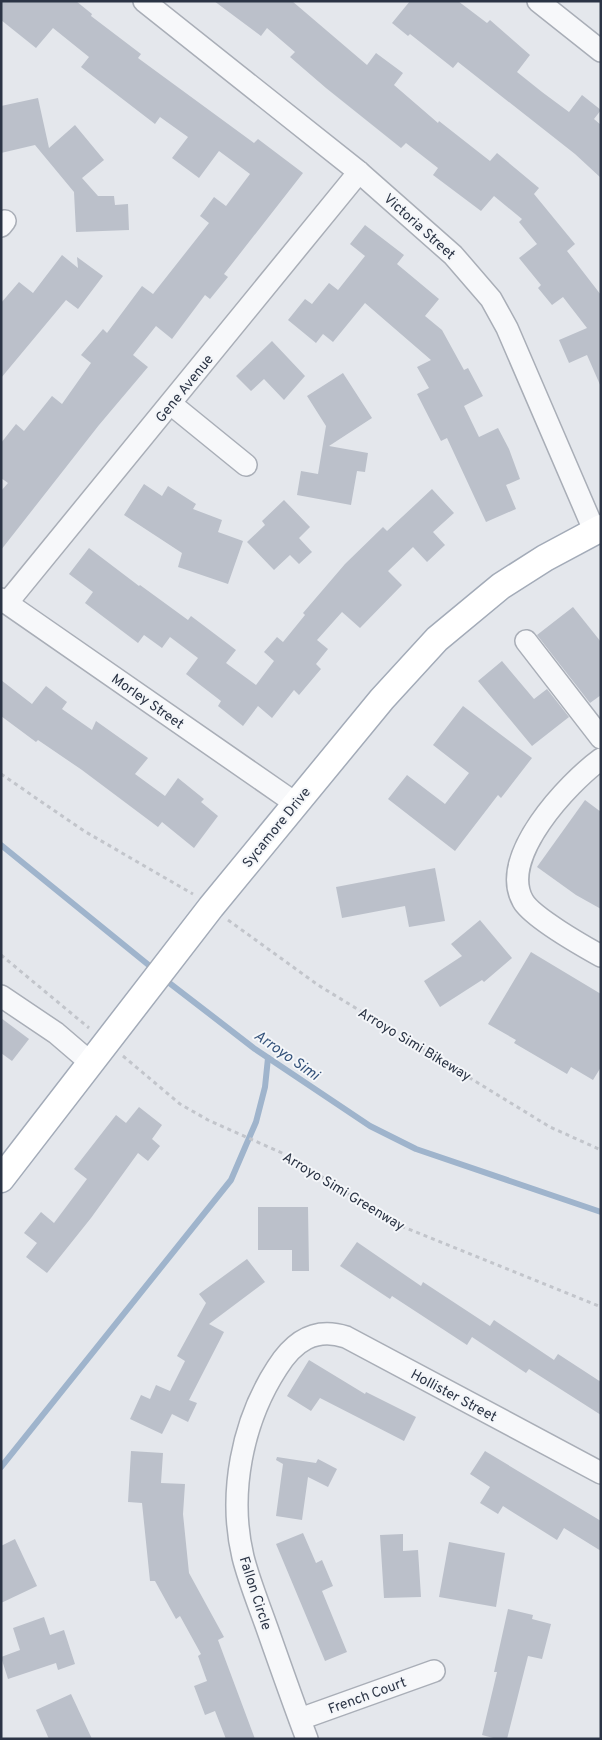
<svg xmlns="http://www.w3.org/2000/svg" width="602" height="1740" font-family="Overpass,sans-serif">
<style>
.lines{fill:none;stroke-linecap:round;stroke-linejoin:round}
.stream{stroke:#9fb4cc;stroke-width:6}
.building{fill:#bbc0ca}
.minor-casing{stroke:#a9aeb7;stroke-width:24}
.major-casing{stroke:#a3abb8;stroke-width:29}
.path{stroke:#c2c5cb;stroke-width:3;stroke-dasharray:4 4;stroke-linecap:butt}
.minor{stroke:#f7f8fa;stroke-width:21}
.major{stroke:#fff;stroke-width:26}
.labels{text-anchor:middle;stroke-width:4;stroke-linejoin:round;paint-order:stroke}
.street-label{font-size:14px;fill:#2b3445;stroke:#f4f6f9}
.water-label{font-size:15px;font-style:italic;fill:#34527a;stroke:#f4f6f9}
</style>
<rect width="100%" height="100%" fill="#e4e7ec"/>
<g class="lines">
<g class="stream">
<path d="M1,845L156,971"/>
<path d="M163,978L255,1049L370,1126L416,1149L601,1212"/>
<path d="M1,1467L231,1180L256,1122L265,1087L268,1058"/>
</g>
</g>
<g class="building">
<path d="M1,1H76L92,14L91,16L141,54L138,58L254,143L258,139L303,173L224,274L228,277L210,299L205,295L172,339L156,326L133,355L148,367L99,425L1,550V491L8,483L1,478V443L16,424L24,431L52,396L62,404L91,363L81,355L103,329L107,333L142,286L153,294L209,223L200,216L214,197L226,206L250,174L219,151L199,178L172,158L188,137L160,117L155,124L81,67L89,57L53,28L36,48L1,20Z"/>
<path d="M214,1H292L367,65L376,53L403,73L394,85L438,123L439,121L490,161L497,153L539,188L534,194L575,244L567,251L601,295V387L587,355L569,363L559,340L587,328L563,297L552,305L538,288L541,285L519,258L537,244L519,222L522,219L494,196L481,211L433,175L438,168L406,143L401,148L326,88L290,57L295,52L267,28L261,36Z"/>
<path d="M410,1H458L487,23L490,20L530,55L517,72L542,92L569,112L582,95L601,110L594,119L601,125V178L575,154L458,62L453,68L410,34L408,36L392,23Z"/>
<path d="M38,98L49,148L75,125L104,160L82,178L98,196H114L115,205L128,204L129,230L76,232L74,192L35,145L1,153V106Z"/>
<path d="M365,225L404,255L397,264L439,299L425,316L442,330L464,370L468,368L483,396L464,406L479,437L498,428L509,449L520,479L506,485L516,509L486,522L447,438L441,441L417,394L429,388L417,367L431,360L365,303L333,342L323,334L316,343L288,320L305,299L312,304L329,283L338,290L365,256L350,244Z"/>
<path d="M62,255L78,268L77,257L103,276L78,309L66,300L1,378V303L19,282L33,293Z"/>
<path d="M272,341L305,376L284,400L264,379L251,391L236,376Z"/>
<path d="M343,373L372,418L329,446L368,453L365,472L357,471L351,505L297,495L301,471L318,474L326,426L307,396Z"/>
<path d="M144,484L162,496L168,486L196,504L193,509L222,520L218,532L243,541L228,584L178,567L182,553L124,515Z"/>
<path d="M432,489L454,513L433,532L445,545L427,562L413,547L388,571L402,585L360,628L342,612L317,640L328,649L316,664L321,669L299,695L294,690L272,718L258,706L243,726L218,706L221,701L186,674L198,658L170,637L162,648L144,635L138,643L85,603L93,592L69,574L89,548L139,586L140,585L188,620L191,616L236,650L226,663L256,685L274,661L264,652L277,637L283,642L305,615L303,613L345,564L383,527L387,531Z"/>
<path d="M284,500L310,527L299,538L312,552L299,564L290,555L274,570L247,542L265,525L262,521Z"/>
<path d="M573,607L601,642V695L590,703L537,635Z"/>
<path d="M502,661L534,699L547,689L569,717L532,746L478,681Z"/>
<path d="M1,680L32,704L46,686L67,702L62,709L92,730L96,721L148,758L135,774L165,796L178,778L204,799L201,802L218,816L194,848L162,822L158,827L82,770L38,740L36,742L1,716Z"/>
<path d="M463,706L532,758L501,798L498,795L455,851L388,799L407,775L445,804L469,773L433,745Z"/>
<path d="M585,800L601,812V909L576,895L537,867Z"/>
<path d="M435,868L445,921L409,927L405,906L342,918L336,887Z"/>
<path d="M480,920L512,958L484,982L482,980L440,1007L424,981L462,956L451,944Z"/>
<path d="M531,952L601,994V1067L593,1080L571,1067L567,1074L514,1043L516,1040L488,1024Z"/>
<path d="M1,1018L29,1039L12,1061L1,1053Z"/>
<path d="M139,1107L162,1125L152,1139L160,1146L148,1161L138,1153L91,1218L47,1273L26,1257L37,1243L24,1233L41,1212L54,1223L87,1179L74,1169L116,1115L126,1123Z"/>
<path d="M258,1207H308L309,1271H292V1250H258Z"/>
<path d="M357,1242L421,1286L423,1282L490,1326L494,1320L554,1360L558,1354L601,1382V1415L529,1369L526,1373L472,1337L467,1345L392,1296L390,1299L340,1266Z"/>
<path d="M247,1259L265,1282L209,1324L224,1332L189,1400L197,1403L188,1422L172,1414L162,1434L130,1419L141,1395L150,1399L156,1385L170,1391L185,1361L177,1356L206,1303L199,1294Z"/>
<path d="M309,1360L365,1394L366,1392L416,1417L404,1441L320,1398L311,1411L287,1396Z"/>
<path d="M131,1451L163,1453L161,1483L185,1484L183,1514L189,1573L224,1637L218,1640L255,1739H226L215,1711L205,1715L194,1686L207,1681L198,1656L201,1654L180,1616L176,1619L155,1581H150L142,1503L128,1502Z"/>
<path d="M485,1451L601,1521V1551L564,1528L557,1540L503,1506L498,1514L480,1503L490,1487L470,1474Z"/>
<path d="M277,1457L316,1463L318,1459L337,1469L328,1487L308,1477L302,1520L276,1516L283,1464L276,1460Z"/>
<path d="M303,1533L316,1563L322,1560L333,1586L322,1591L347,1652L325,1661L276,1544Z"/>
<path d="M403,1534V1551L418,1550L421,1597L384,1598L380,1535Z"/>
<path d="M15,1539L37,1586L1,1603V1546Z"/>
<path d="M449,1542L505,1553L496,1607L439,1597Z"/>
<path d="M508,1609L533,1615L532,1619L551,1624L542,1659L528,1656L507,1739H497L482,1735L497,1672H494Z"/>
<path d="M44,1617L50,1635L64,1630L75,1664L58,1670L56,1663L8,1679L1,1657L20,1650L13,1628Z"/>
<path d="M71,1694L92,1739H49L36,1710Z"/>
</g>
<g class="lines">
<g class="minor-casing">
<g id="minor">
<path d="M144,1L359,172L453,255L491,299L507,328L594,530"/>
<path d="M538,1L601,51"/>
<path d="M1,226L5,221"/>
<path d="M171,404L246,465"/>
<path d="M1,599L295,803"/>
<path d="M7,603L359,172"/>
<path d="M526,641L601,738"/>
<path d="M601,759C568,783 498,857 523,901C532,917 583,946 601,956"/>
<path d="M1,996L56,1033L91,1063"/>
<path d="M300,1719L434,1671"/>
<path d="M307,1739C293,1702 280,1665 267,1628C259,1605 249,1581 243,1557C228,1494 242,1422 277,1368C294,1341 315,1327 346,1337L601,1473"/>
</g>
</g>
<g class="major-casing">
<path id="major" d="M1,1179L211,907L382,699L437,639L501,586L545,558L601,528"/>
</g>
<g class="path">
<path d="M1,774L84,831L193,894"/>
<path d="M228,920L318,985L550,1127L601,1150"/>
<path d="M1,955L89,1028"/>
<path d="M123,1056L180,1104L208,1120L282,1153L310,1169L391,1222L601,1307"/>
</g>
<use href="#minor" class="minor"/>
<use href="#major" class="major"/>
</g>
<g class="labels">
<g class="street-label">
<text transform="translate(420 226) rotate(42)" y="5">Victoria Street</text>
<text transform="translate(184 388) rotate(-51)" y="5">Gene Avenue</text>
<text transform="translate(148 701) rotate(35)" y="5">Morley Street</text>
<text transform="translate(276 827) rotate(-51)" y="5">Sycamore Drive</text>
<text transform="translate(415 1044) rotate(31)" y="5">Arroyo Simi Bikeway</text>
<text transform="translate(344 1191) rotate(31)" y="5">Arroyo Simi Greenway</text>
<text transform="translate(454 1395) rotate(28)" y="5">Hollister Street</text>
<text transform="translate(256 1593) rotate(72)" y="5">Fallon Circle</text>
<text transform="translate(367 1695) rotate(-20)" y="5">French Court</text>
</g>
<g class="water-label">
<text transform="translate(287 1055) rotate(35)" y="5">Arroyo Simi</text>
</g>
</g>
<rect width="602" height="1740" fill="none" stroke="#2b3445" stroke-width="5"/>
</svg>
